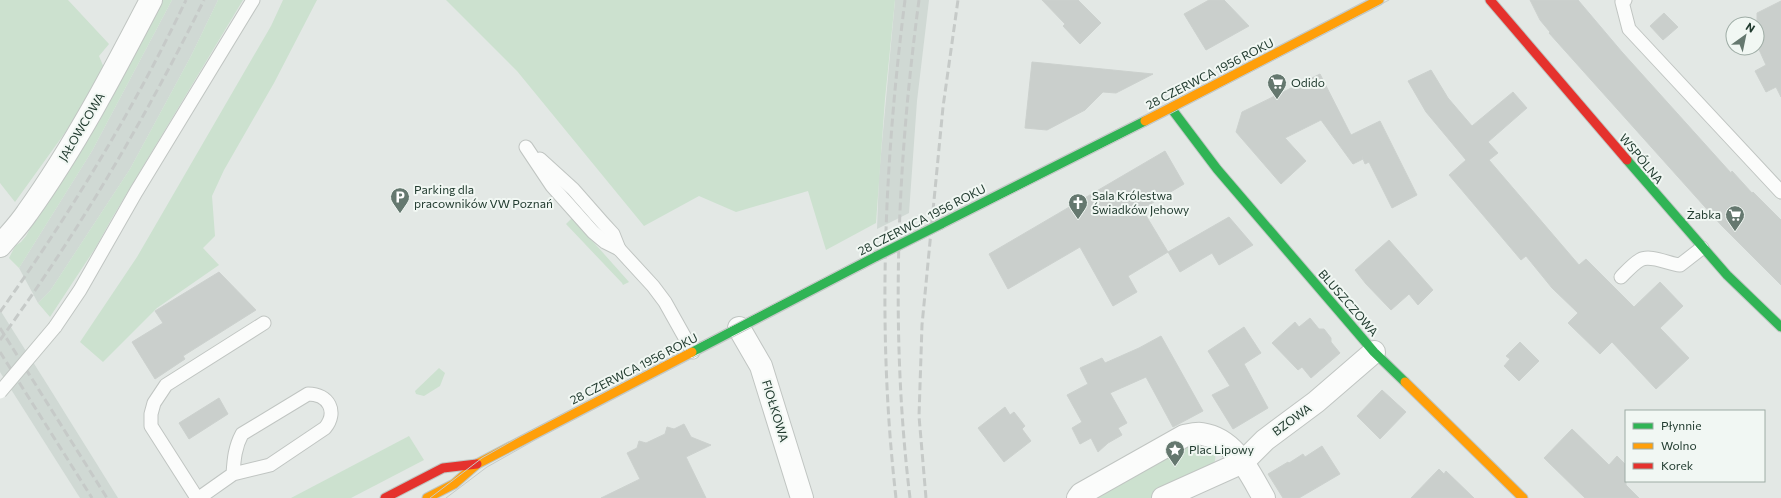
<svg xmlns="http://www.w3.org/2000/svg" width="1781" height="498" font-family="Commissioner,sans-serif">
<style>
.built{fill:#d0d9d4}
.green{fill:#cce1cf}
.building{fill:#cacfcc;stroke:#ccd1ce}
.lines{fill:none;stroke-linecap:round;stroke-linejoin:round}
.lane-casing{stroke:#c0c5c2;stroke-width:15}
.street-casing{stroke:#c0c5c2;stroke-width:24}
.fast-casing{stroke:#bec6c2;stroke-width:11}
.slow-casing{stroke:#bec6c2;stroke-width:11}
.jam-casing{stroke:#bec6c2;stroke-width:11}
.lane{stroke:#fbfcfb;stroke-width:13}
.street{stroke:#fbfcfb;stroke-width:22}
.fast{stroke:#30b455;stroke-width:9}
.slow{stroke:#ff9f0a;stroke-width:9}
.jam{stroke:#e5322d;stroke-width:9}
.tram{stroke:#c6cac8;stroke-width:1}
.rail{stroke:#c6cac8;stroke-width:3;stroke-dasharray:8 4;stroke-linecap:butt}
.lane-bridge-casing{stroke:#c0c5c2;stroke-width:15;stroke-linecap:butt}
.fast-bridge-casing{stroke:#bec6c2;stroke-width:11;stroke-linecap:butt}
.lane-bridge{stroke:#fbfcfb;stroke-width:13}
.fast-bridge{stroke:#30b455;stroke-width:9}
.labels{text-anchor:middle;stroke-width:4;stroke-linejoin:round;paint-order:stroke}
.street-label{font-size:12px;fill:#213b2f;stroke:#f1f7f3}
.poi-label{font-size:12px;fill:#213b2f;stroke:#f1f7f3;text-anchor:start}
</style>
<rect width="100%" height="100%" fill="#e3e8e5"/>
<g class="built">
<path d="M172,0H218L191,56L130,169L50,291L38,303L19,268L92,151Z"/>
<path d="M895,0H929L917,101L909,213L877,229L879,176Z"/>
<path d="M0,310L45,381L118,498H80L0,372Z"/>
</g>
<g class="green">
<path d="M0,0H68L109,44L99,56L104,68L77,116L15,202L0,183Z"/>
<path d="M157,0H172L92,151L19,268L9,258L15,246L21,242L26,236Z"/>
<path d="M218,0H243L112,218L96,247L50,317L38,303L50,291L130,169L191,56Z"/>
<path d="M283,0H317L274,83L224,170L212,196L215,236L203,248L219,265L157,308L103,362L80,342L137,257L271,26Z"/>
<path d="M446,0H895L885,99L876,223L826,250L808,191L736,212L699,196L644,226L517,71Z"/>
<path d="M572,218L629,282L623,285L622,283L566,224Z"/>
<path d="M439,368L445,373L440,386L424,396L416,394L415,391Z"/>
<path d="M409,436L424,460L351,498H291Z"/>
<path d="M1188,441L1211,446C1228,469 1191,481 1175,487C1168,491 1158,497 1150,498C1129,498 1108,498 1088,498Z"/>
</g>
<g class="building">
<path d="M1042,0H1078L1101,23L1080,44L1063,26L1065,24Z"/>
<path d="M1209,0H1224L1249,26L1206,50L1184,14Z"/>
<path d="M1530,0H1578L1622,52L1731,173L1732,171L1752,193L1753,192L1781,220V285L1722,226L1549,33L1550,32L1540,20Z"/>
<path d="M1781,1V97L1776,87L1766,92L1755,71L1766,65L1757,45V13Z"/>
<path d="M1664,13L1678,27L1663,40L1650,26Z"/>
<path d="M1032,62L1153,74L1116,93L1103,92L1085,110L1047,130L1025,128Z"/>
<path d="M1431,70L1448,98L1472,126L1513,92L1527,108L1488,142L1498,153L1489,160L1579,265L1586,259L1634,307L1660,282L1683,306L1660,328L1689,358L1656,389L1612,342L1600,354L1568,323L1578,313L1552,288L1526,256L1521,260L1449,175L1466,160L1426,112L1408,81Z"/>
<path d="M1320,74L1351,135L1380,121L1417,195L1392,208L1369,162L1365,164L1362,156L1363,159L1353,164L1321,120L1285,138L1306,161L1281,184L1236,132L1242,112Z"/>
<path d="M1165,151L1184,184L1142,209L1168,252L1128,276L1137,292L1113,306L1080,247L1008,289L989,254Z"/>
<path d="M1229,217L1253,245L1219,265L1212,253L1180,272L1168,252Z"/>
<path d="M1389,240L1433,290L1418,305L1409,294L1391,310L1366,284L1355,270Z"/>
<path d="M219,272L256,310L183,356L185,359L155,379L132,342L163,323L155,311Z"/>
<path d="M1310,318L1319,329H1324L1331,338V342L1340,353L1311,378L1302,367L1298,370L1272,343L1295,322L1299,327Z"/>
<path d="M1244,327L1261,353L1244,364L1268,408L1233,429L1212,395L1230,386L1208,351Z"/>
<path d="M1161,336L1203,411L1173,427L1146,377L1110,393L1127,423L1118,428L1122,435L1108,443L1098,452L1091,438L1080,444L1072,428L1082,422L1067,395L1088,384L1080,368L1102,358L1105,363L1139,348Z"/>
<path d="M1520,342L1539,361L1519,381L1504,366L1510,359L1506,356Z"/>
<path d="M1382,390L1406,412L1380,439L1357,416Z"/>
<path d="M219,398L228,414L189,439L179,423Z"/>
<path d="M1005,407L1010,415L1014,412L1025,426L1022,429L1031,441L1004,462L978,428Z"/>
<path d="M684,424L691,437L711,445L686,457L706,498H601L640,479L627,453L637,448L639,441L646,443L665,434L667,427L674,429Z"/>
<path d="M1572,429L1609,465L1617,456L1626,465V485L1639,498H1585L1544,458Z"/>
<path d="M1322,446L1340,474L1299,498H1283L1268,474L1288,462L1289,463L1303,454L1305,457Z"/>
<path d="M1439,469L1444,474L1446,471L1474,498H1411Z"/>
</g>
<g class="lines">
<g class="lane-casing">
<g id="lane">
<path d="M1625,0L1622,2L1629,29L1781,192"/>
<path d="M526,147L552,186L593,232L605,242L619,249L653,286L665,302L693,352"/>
<path d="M540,159L573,189L602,222L613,234L619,249"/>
<path d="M1621,277C1627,271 1633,264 1640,260C1650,254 1669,264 1680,265L1702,248"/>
<path d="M55,327L80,290L136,192L253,0"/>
<path d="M197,498L151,426V414L154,403L166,385L264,323"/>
<path d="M199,498L233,474L270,465L325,428C338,412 329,394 308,394L242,434C235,447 234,459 233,474"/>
</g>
</g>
<g class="street-casing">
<g id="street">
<path d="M0,246C9,235 19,225 27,213C75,146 113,73 151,0"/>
<path d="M739,328L761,366L802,498"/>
<path d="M1078,498L1081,494L1184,436C1189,435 1196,433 1202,434C1235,439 1249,472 1264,498"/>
<path d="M1163,498L1243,462L1265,440L1316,402L1374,352"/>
</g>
</g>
<g class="fast-casing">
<g id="fast">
<path d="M1171,108L1217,169L1374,352L1405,382"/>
<path d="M1627,160L1727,275L1781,327"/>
<path d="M941,224L1145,121"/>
<path d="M692,352L877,256"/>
</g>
</g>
<g class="slow-casing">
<g id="slow">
<path d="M1145,121L1379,0"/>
<path d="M1405,382L1523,498"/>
<path d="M427,498L454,484L477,464L692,352"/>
</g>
</g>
<g class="jam-casing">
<g id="jam">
<path d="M1490,0L1627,160"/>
<path d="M385,498L443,468L477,464"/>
</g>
</g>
<use href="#lane" class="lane"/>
<use href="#street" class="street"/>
<use href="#fast" class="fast"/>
<use href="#slow" class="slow"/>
<use href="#jam" class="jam"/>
<g class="tram">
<path d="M430,498L482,458L519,437L877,250L1159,108L1367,0"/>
<path d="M446,498L487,467L535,440L877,262L1164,117L1389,0"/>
</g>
<g class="rail">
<path d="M0,312C70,214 134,109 186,0"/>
<path d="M0,328L107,498"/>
<path d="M0,340C78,233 145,119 204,0"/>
<path d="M0,352L92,498"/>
<path d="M896,498C877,333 884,165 905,0"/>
<path d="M910,498C890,333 897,164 919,0"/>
<path d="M926,498L919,416L922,325L943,107L958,0"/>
</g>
<g class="lane-bridge-casing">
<path id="lane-bridge" d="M0,392L55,327"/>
</g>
<g class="fast-bridge-casing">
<path id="fast-bridge" d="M877,256L941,224"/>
</g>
<use href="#lane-bridge" class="lane-bridge"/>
<use href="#fast-bridge" class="fast-bridge"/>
</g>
<defs>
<g id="supermarket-pin" transform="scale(1)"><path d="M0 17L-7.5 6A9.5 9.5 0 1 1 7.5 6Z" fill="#65786f" stroke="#f1f7f3"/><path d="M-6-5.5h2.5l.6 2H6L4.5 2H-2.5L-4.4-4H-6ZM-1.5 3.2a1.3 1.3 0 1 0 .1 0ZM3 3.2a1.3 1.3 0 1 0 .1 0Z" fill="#fff"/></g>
<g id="parking-pin" transform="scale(1)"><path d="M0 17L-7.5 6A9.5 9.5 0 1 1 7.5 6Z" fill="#65786f" stroke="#f1f7f3"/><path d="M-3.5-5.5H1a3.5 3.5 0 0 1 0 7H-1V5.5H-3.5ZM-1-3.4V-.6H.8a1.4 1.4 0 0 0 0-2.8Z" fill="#fff"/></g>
<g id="church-pin" transform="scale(1)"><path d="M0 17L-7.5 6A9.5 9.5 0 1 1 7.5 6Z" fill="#65786f" stroke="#f1f7f3"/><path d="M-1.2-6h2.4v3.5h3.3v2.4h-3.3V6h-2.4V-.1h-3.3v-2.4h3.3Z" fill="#fff"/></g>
<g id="sight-pin" transform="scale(1)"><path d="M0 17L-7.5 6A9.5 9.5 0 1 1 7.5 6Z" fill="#65786f" stroke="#f1f7f3"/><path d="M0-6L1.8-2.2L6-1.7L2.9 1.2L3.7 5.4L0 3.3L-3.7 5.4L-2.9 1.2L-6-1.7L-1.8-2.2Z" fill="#fff"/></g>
</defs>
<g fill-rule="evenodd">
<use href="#supermarket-pin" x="1277" y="83"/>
<use href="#parking-pin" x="400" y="197"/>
<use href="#church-pin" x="1078" y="203"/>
<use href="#supermarket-pin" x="1735" y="215"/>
<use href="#sight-pin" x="1175" y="450"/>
</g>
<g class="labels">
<g class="street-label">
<text transform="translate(1210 74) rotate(-27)" y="4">28 CZERWCA 1956 ROKU</text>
<text transform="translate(82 127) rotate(-59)" y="4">JAŁOWCOWA</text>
<text transform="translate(1641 159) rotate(50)" y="4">WSPÓLNA</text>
<text transform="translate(922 220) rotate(-27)" y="4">28 CZERWCA 1956 ROKU</text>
<text transform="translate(1348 303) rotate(49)" y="4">BLUSZCZOWA</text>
<text transform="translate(634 369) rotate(-27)" y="4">28 CZERWCA 1956 ROKU</text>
<text transform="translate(775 411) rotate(73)" y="4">FIOŁKOWA</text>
<text transform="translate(1292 420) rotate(-36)" y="4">BZOWA</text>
</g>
<g class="poi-label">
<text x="1291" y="87">Odido</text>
<text x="414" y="194">Parking dla<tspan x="414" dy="14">pracowników VW Poznań</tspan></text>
<text x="1092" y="200">Sala Królestwa<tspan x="1092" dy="14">Świadków Jehowy</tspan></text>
<text x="1721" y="219" text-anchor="end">Żabka</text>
<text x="1189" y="454">Plac Lipowy</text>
</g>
</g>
<rect x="1625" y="410" width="140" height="72" fill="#f1f7f3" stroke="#9eaca5"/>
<rect x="1633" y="423" width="20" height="6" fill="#30b455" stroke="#9eaca5"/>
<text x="1661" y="430" font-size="12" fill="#213b2f">Płynnie</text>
<rect x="1633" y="443" width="20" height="6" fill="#ff9f0a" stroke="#9eaca5"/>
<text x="1661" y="450" font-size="12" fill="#213b2f">Wolno</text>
<rect x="1633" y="463" width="20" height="6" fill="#e5322d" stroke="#9eaca5"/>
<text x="1661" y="470" font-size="12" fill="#213b2f">Korek</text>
<g transform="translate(1745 36) rotate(33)"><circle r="19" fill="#f1f7f3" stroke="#9eaca5"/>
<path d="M0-3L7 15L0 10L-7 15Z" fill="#65786f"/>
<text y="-6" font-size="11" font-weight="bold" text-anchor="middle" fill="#213b2f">N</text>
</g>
</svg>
